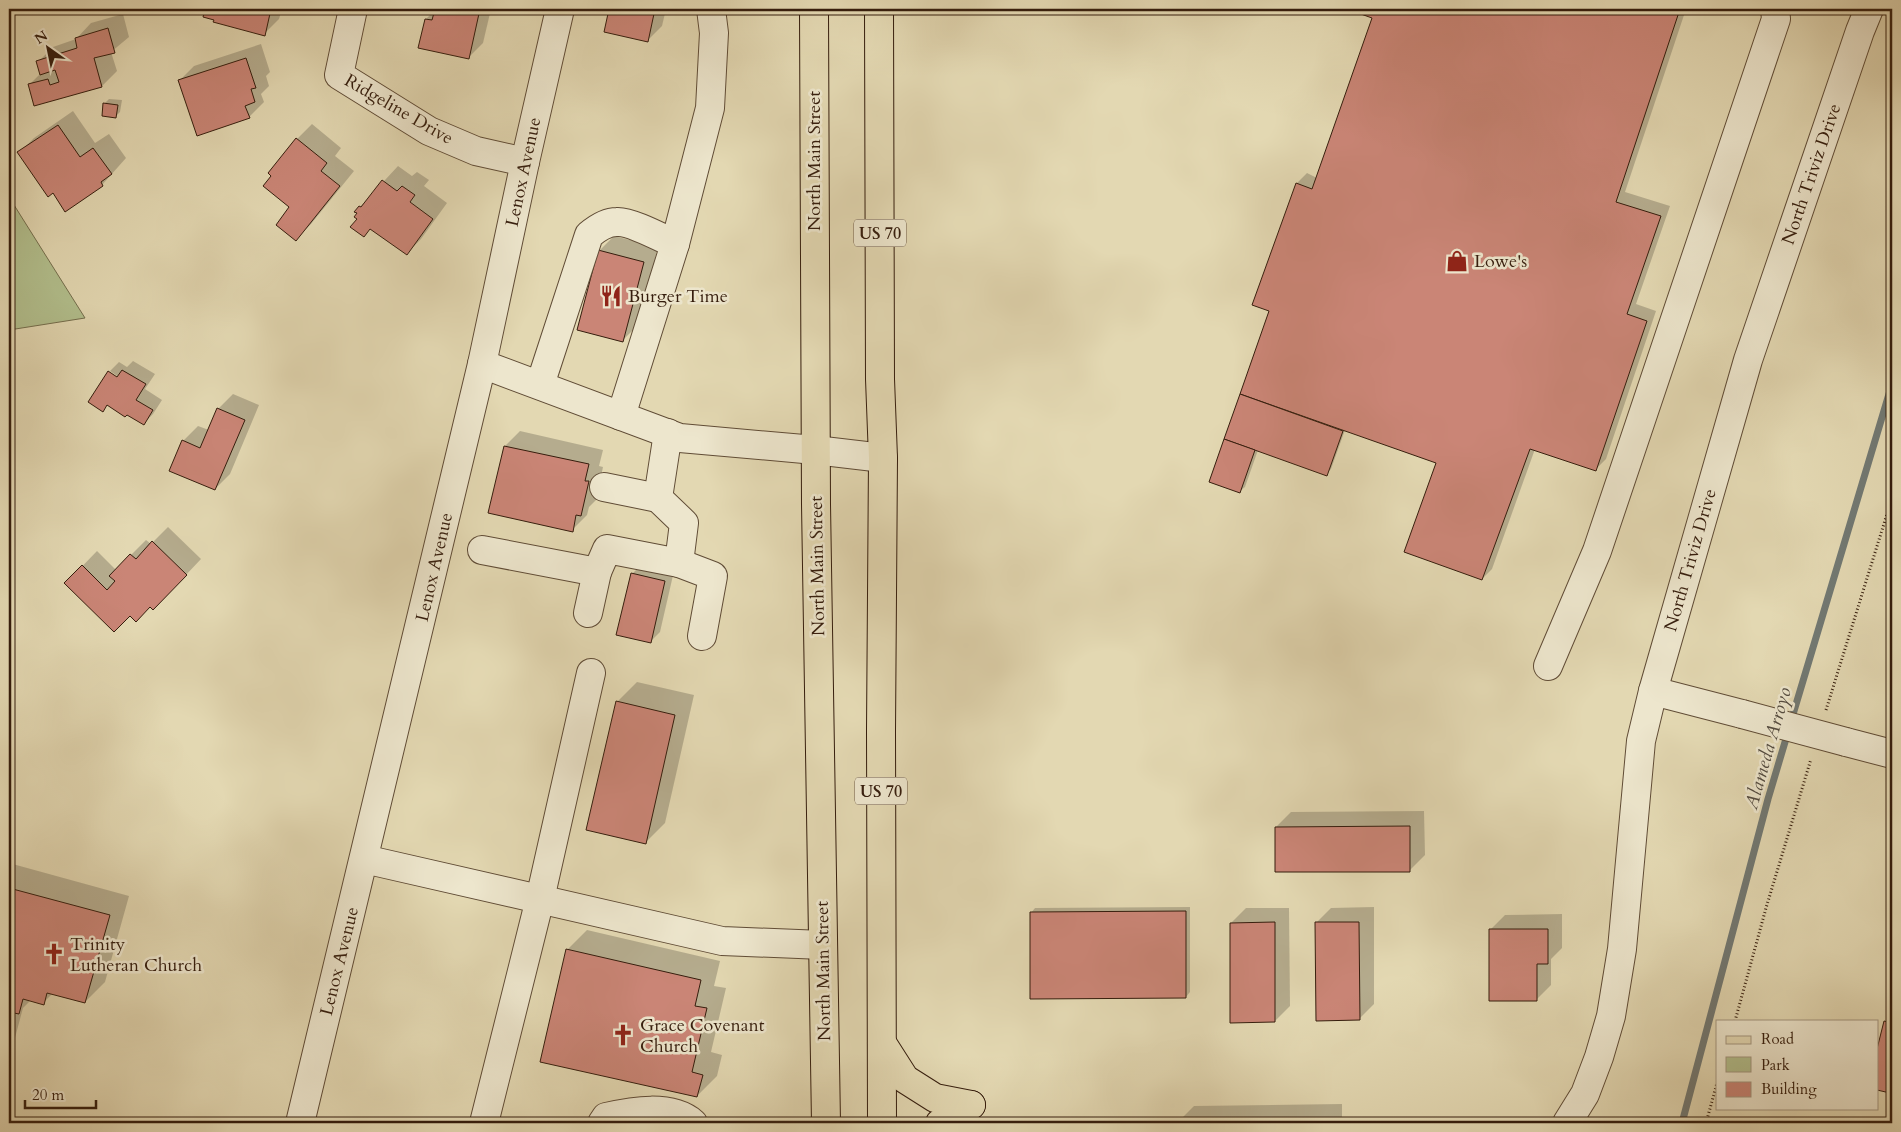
<svg xmlns="http://www.w3.org/2000/svg" width="1901" height="1132" font-family="Cardo,serif">
<style>
.green{fill:#b2bf8d;stroke:#746e4d}
.shadow{fill:#0003}
.lines{fill:none;stroke-linecap:round;stroke-linejoin:round}
.stream{stroke:#727973;stroke-width:7}
.building{fill:#ca8576;stroke:#351d0d}
.minor-casing{stroke:#604c36;stroke-width:30}
.major-casing{stroke:#351d0d;stroke-width:30}
.path{stroke:#351d0d;stroke-width:3;stroke-dasharray:1 2.5;stroke-linecap:butt}
.minor{stroke:#ede6cd;stroke-width:28}
.major{stroke:#e3d8b2;stroke-width:28}
.minor-bridge-casing{stroke:#604c36;stroke-width:30;stroke-linecap:butt}
.minor-bridge{stroke:#ede6cd;stroke-width:28}
.labels{text-anchor:middle;stroke-width:5;stroke-linejoin:round;paint-order:stroke}
.shield{fill:#ede6cd;stroke:#6c5947;stroke-width:1}
.shield-label{font-size:16px;font-weight:bold;fill:#351d0d}
.street-label{font-size:18px;fill:#351d0d;stroke:#ede6cd}
.poi-label{font-size:18px;fill:#351d0d;stroke:#ede6cd;text-anchor:start}
.water-label{font-size:19px;font-style:italic;fill:#534b40;stroke:#ede6cd}
</style>
<rect width="100%" height="100%" fill="#e3d8b2"/>
<filter id="stains"><feTurbulence type="fractalNoise" baseFrequency=".004" numOctaves="4"/><feColorMatrix values="0 0 0 0 .2 0 0 0 0 .09 0 0 0 0 .02 0 0 0 .5 -.17"/></filter>
<radialGradient id="worn" r=".72"><stop offset=".6" stop-color="#630" stop-opacity="0"/><stop offset="1" stop-color="#630" stop-opacity=".3"/></radialGradient>
<path class="green" d="M9,197L85,318L9,330Z"/>
<g class="shadow">
<path d="M9,9H13L9,21Z"/>
<path d="M206,9H282L279,19L264,34L204,16Z"/>
<path d="M436,9H491L483,43L468,58L426,19Z"/>
<path d="M502,9H518L515,12Z"/>
<path d="M611,9H666L662,26L647,41L606,31Z"/>
<path d="M1351,9H1686L1625,192L1670,206L1636,304L1656,311L1606,459L1596,469L1535,449L1492,569L1482,579L1437,462L1345,430L1331,469L1326,474L1258,450L1245,487L1240,491L1210,481L1271,310L1254,304L1297,183L1307,173L1317,178L1373,17Z"/>
<path d="M123,14L129,37L111,52L117,71L102,86L29,85L41,73L38,62L53,47L76,39L91,23Z"/>
<path d="M261,44L270,72L266,76L269,86L261,94L264,102L249,117L179,81L194,66Z"/>
<path d="M109,99L122,100L120,112L116,116L105,103Z"/>
<path d="M73,111L95,143L109,134L126,158L102,185L66,210L53,192L19,153L34,138Z"/>
<path d="M312,124L341,148L335,156L354,171L311,224L296,239L291,207L297,139Z"/>
<path d="M398,166L412,176L417,172L429,180L424,186L447,203L421,239L406,254L358,219L360,207Z"/>
<path d="M614,236L658,247L638,325L623,340L599,251Z"/>
<path d="M133,361L155,374L145,389L162,400L153,414L143,424L108,404L102,410L90,402L110,372V374L122,382L123,380L110,371L119,362L127,367Z"/>
<path d="M233,394L259,405L230,474L215,489L183,441L198,426L209,430L218,409Z"/>
<path d="M520,431L603,450L599,466L603,467L596,500L589,507L587,515L572,530L505,446Z"/>
<path d="M168,527L201,559L168,594L150,606L130,615L66,583L97,551L116,570L146,540L151,544Z"/>
<path d="M642,564L674,571L660,632L650,642L632,574Z"/>
<path d="M637,682L694,695L665,823L645,843L617,702Z"/>
<path d="M1424,811L1425,855L1410,870L1276,827L1291,812Z"/>
<path d="M9,863L129,896L105,982L85,1002L53,993L43,1003L31,1000L23,1008L9,1060Z"/>
<path d="M1190,907V992L1186,997L1031,913L1035,908Z"/>
<path d="M1374,907V1004L1359,1019L1316,923L1331,908Z"/>
<path d="M1246,908H1289L1290,1006L1275,1021L1231,923Z"/>
<path d="M1562,914V948L1551,959V985L1536,1000L1490,930L1505,915Z"/>
<path d="M587,930L720,961L714,986L726,988L711,1052L722,1055L717,1076L697,1096L567,950Z"/>
<path d="M1892,1015V1090L1890,1092L1885,1022Z"/>
<path d="M1342,1104V1123H1177L1194,1106Z"/>
</g>
<g class="lines">
<g class="stream">
<path d="M1791,721L1892,384"/>
<path d="M1682,1123L1768,799L1788,732"/>
</g>
</g>
<g class="building">
<path d="M205,9H271L265,36L213,22L214,20L203,17Z"/>
<path d="M435,9H480L469,59L418,48L425,19L432,20Z"/>
<path d="M609,9H655L648,42L604,32Z"/>
<path d="M1347,9H1680L1616,202L1661,216L1627,314L1647,321L1596,471L1530,449L1482,580L1404,552L1436,463L1240,394L1269,311L1252,305L1296,183L1312,189L1372,18Z"/>
<path d="M108,28L115,53L94,58L102,87L34,106L28,84L48,79L50,85L59,82L55,70L40,75L36,61L77,48L75,38Z"/>
<path d="M246,58L256,88L251,89L255,102L245,106L250,118L197,136L178,80Z"/>
<path d="M103,103L118,105L116,118L102,116Z"/>
<path d="M58,125L80,157L93,148L112,174L101,182L103,186L65,212L53,193L48,197L17,152Z"/>
<path d="M296,138L327,163L321,171L340,186L296,241L276,225L289,207L263,186L271,176L268,173Z"/>
<path d="M382,180L397,191L402,186L415,195L410,202L433,219L407,255L370,229L364,237L350,227L357,219L354,217L357,213L354,212L359,206L361,207Z"/>
<path d="M598,250L644,262L623,342L577,330Z"/>
<path d="M122,370L146,384L136,400L153,410L144,425L127,415L125,417L107,405L103,412L88,402L108,371L117,377Z"/>
<path d="M1240,394L1343,431L1327,476L1224,439Z"/>
<path d="M217,408L245,420L215,490L169,471L182,440L200,448Z"/>
<path d="M1224,439L1255,450L1240,493L1209,482Z"/>
<path d="M504,446L589,464L585,481H589L581,516L576,515L573,532L488,513Z"/>
<path d="M152,541L187,575L153,610L150,607L136,622L130,616L114,632L64,583L82,565L107,590L115,581L109,576L130,554L136,559Z"/>
<path d="M631,573L665,581L651,643L616,635Z"/>
<path d="M616,701L675,715L646,844L586,830Z"/>
<path d="M1410,826V872H1275V827Z"/>
<path d="M9,888L110,915L85,1003L47,993L44,1005L23,999L19,1014L9,1012Z"/>
<path d="M1186,911V998L1030,999V912Z"/>
<path d="M1275,922V1022L1230,1023V923Z"/>
<path d="M1315,922H1359L1360,1020L1316,1021Z"/>
<path d="M1489,929H1548V964H1537V1001H1489Z"/>
<path d="M566,949L701,980L695,1006L707,1008L692,1072L703,1075L697,1097L540,1062Z"/>
<path d="M1884,1021L1892,1023V1084L1890,1093L1877,1090V1049Z"/>
</g>
<g class="lines">
<g class="minor-casing">
<g id="minor">
<path d="M353,9L339,75L429,131L476,151L525,162"/>
<path d="M482,364L680,438L815,450L883,458"/>
<path d="M540,385L589,235C596,229 607,222 617,222C630,221 662,238 675,244"/>
<path d="M621,416L675,244L710,108L714,33L711,9"/>
<path d="M604,487L658,498"/>
<path d="M482,550L597,572L607,549L679,563L684,523L658,498L668,433"/>
<path d="M679,563L713,576L702,636"/>
<path d="M588,613L597,572"/>
<path d="M1548,666L1597,551L1776,19L1775,9"/>
<path d="M1653,691L1742,714"/>
<path d="M1846,742L1892,754"/>
<path d="M364,859L722,941L823,945"/>
<path d="M300,1123L482,364L525,162L560,9"/>
<path d="M484,1123L540,899L591,673"/>
<path d="M602,1123L606,1117C632,1111 671,1104 693,1123"/>
<path d="M1567,1123L1585,1094L1599,1057L1611,1016L1622,949L1641,741L1653,691L1748,360L1860,31L1869,9"/>
</g>
</g>
<g class="major-casing">
<g id="major">
<path d="M814,9L816,504L826,1123"/>
<path d="M879,9L880,379L883,458L881,731L882,1123"/>
<path d="M882,1043L905,1079L935,1098L971,1105"/>
<path d="M940,1123L971,1105"/>
</g>
</g>
<g class="path">
<path d="M1826,710L1892,498"/>
<path d="M1735,1021L1766,908L1811,759"/>
<path d="M1706,1123L1717,1083"/>
</g>
<use href="#minor" class="minor"/>
<use href="#major" class="major"/>
<g class="minor-bridge-casing">
<path id="minor-bridge" d="M1742,714L1846,742"/>
</g>
<use href="#minor-bridge" class="minor-bridge"/>
</g>
<defs>
<g id="shop-bare" transform="scale(1.725)"><path d="M-5-2.5h2.3a2.7 3.5 0 0 1 5.4 0H5L5.5 6h-11ZM-1.5-2.5h3a1.5 2.3 0 0 0-3 0Z" fill="#8f2418" stroke="#ede6cd" stroke-width="2.5" paint-order="stroke"/></g>
<g id="restaurant-bare" transform="scale(1.725)"><path d="M-5-6h1v4h1v-4h1v4h1v-4h1v5L-1.5 .5V6h-2V.5L-5-1ZM5-6V6H3V1.5H1.5Q1.5-4 5-6Z" fill="#8f2418" stroke="#ede6cd" stroke-width="2.5" paint-order="stroke"/></g>
<g id="church-bare" transform="scale(1.725)"><path d="M-1.2-6h2.4v3.5h3.3v2.4h-3.3V6h-2.4V-.1h-3.3v-2.4h3.3Z" fill="#8f2418" stroke="#ede6cd" stroke-width="2.5" paint-order="stroke"/></g>
</defs>
<g fill-rule="evenodd">
<use href="#shop-bare" x="1457" y="261"/>
<use href="#restaurant-bare" x="611" y="296"/>
<use href="#church-bare" x="54" y="954"/>
<use href="#church-bare" x="623" y="1035"/>
</g>
<g class="labels">
<g class="shield">
<rect x="854" y="219.5" width="52" height="27" rx="4"/>
<rect x="855" y="777.5" width="52" height="27" rx="4"/>
</g>
<g class="shield-label">
<text x="880" y="239">US 70</text>
<text x="881" y="797">US 70</text>
</g>
<g class="street-label">
<text transform="translate(399 109) rotate(30)" y="6">Ridgeline Drive</text>
<text transform="translate(814 161) rotate(-90)" y="6">North Main Street</text>
<text transform="translate(523 172) rotate(-78)" y="6">Lenox Avenue</text>
<text transform="translate(1811 174) rotate(-71)" y="6">North Triviz Drive</text>
<text transform="translate(1690 560) rotate(-74)" y="6">North Triviz Drive</text>
<text transform="translate(817 566) rotate(-91)" y="6">North Main Street</text>
<text transform="translate(434 567) rotate(-77)" y="6">Lenox Avenue</text>
<text transform="translate(339 961) rotate(-76)" y="6">Lenox Avenue</text>
<text transform="translate(823 971) rotate(-91)" y="6">North Main Street</text>
</g>
<g class="poi-label">
<text x="1474" y="267">Lowe's</text>
<text x="628" y="302">Burger Time</text>
<text x="70" y="950">Trinity<tspan x="70" dy="21">Lutheran Church</tspan></text>
<text x="640" y="1031">Grace Covenant<tspan x="640" dy="21">Church</tspan></text>
</g>
<g class="water-label">
<text transform="translate(1767 748) rotate(-74)" y="7">Alameda Arroyo</text>
</g>
</g>
<rect width="1901" height="1132" fill="none" stroke="#e3d8b2" stroke-width="30"/>
<rect x="10" y="10" width="1881" height="1112" fill="none" stroke="#351d0d" stroke-width="2.5"/>
<rect x="15" y="15" width="1871" height="1102" fill="none" stroke="#351d0d"/>
<rect x="1716" y="1020" width="162" height="90" fill="#ede6cd" stroke="#a39680"/>
<rect x="1726" y="1036" width="25" height="8" fill="#e3d8b2" stroke="#a39680"/>
<text x="1761" y="1044" font-size="15" fill="#351d0d">Road</text>
<rect x="1726" y="1057" width="25" height="15" fill="#b2bf8d" stroke="#a39680"/>
<text x="1761" y="1070" font-size="15" fill="#351d0d">Park</text>
<rect x="1726" y="1082" width="25" height="15" fill="#ca8576" stroke="#a39680"/>
<text x="1761" y="1094" font-size="15" fill="#351d0d">Building</text>
<g transform="translate(48 48) rotate(327)" stroke="#ede6cd" stroke-width="4" paint-order="stroke">
<path d="M0-4L9 19L0 12L-9 19Z" fill="#351d0d"/>
<text y="-8" font-size="14" font-weight="bold" text-anchor="middle" fill="#351d0d">N</text>
</g>
<path d="M25 1100v8h71v-8" fill="none" stroke="#351d0d" stroke-width="2.5"/>
<text x="32" y="1100" font-size="15" fill="#351d0d" stroke="#ede6cd" stroke-width="4" paint-order="stroke">20 m</text>
<rect width="100%" height="100%" filter="url(#stains)"/>
<rect width="100%" height="100%" fill="url(#worn)"/>
</svg>
